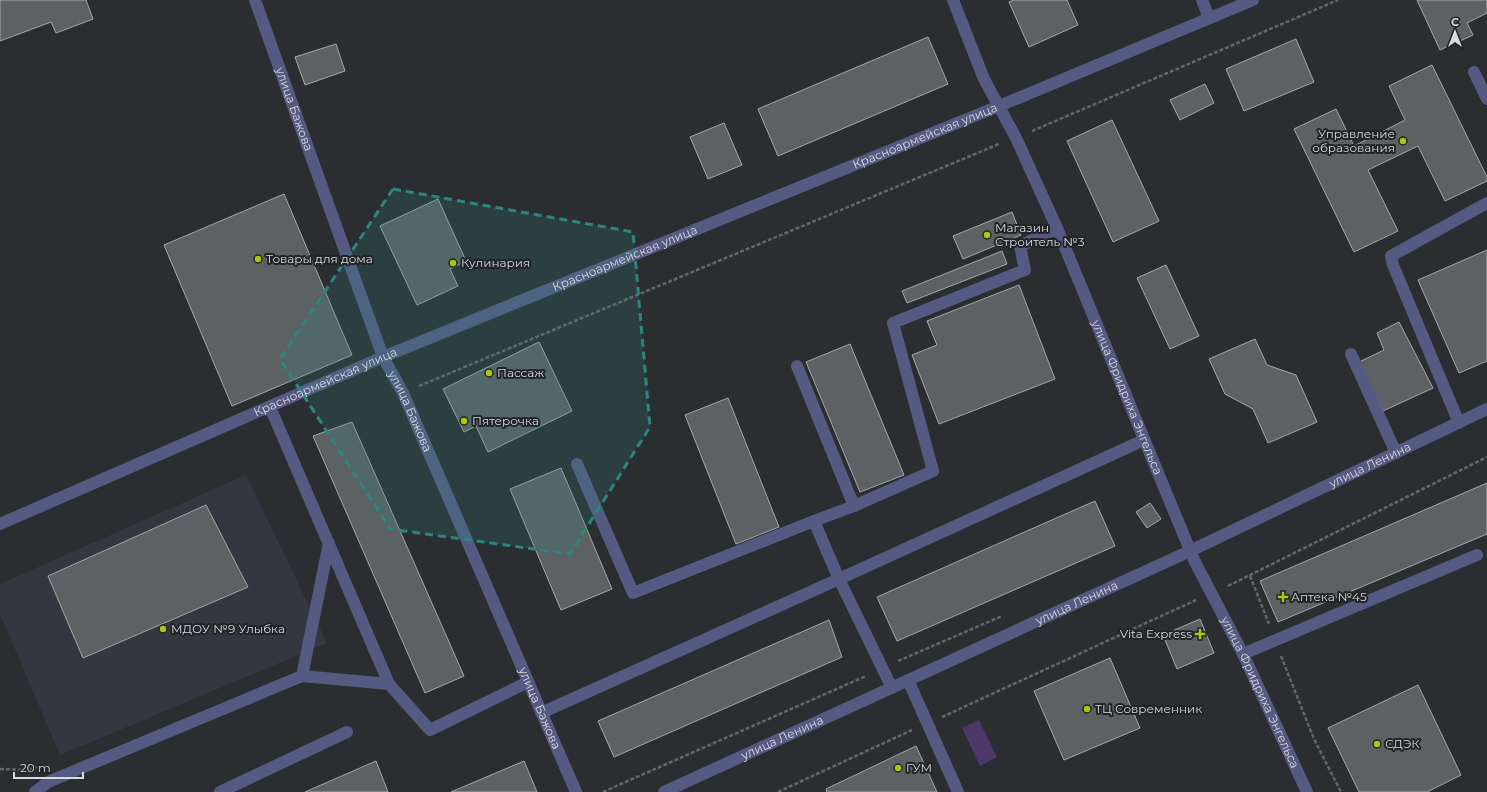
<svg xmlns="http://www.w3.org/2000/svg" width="1487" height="792" font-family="Montserrat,sans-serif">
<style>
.built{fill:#313840}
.green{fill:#4e3769}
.building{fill:#5c6163;stroke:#a4aaac}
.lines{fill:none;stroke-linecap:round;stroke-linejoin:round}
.path{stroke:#646769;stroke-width:2.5;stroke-dasharray:4 2;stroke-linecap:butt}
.minor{stroke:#545a82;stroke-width:12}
.marked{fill:#2d857f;fill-opacity:0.2;stroke:#2d857f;stroke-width:3;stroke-dasharray:8 5;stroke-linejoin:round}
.poi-dot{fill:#adc610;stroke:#212427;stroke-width:1.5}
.labels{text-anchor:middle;stroke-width:4;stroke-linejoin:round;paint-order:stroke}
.street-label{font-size:12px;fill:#d9dbdd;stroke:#212427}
.poi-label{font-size:12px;fill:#d9dbdd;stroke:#212427;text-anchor:start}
</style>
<rect width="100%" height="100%" fill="#2b2e31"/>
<path class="built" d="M246,475L327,643L60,755L0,614V584Z"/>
<path class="green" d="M979,720L997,757L980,766L962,728Z"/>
<g class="building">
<path d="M0,0H86L93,19L56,33L51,22L0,41Z"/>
<path d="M1014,0H1067L1078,25L1029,47L1009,2Z"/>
<path d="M1417,0H1487V13L1467,23L1473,35L1440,50Z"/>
<path d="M928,37L948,84L778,156L758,109Z"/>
<path d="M1296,39L1314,82L1244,111L1226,69Z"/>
<path d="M336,44L345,71L305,85L295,57Z"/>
<path d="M1432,65L1487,177V181L1445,201L1418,146L1368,170L1398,231L1354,252L1294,129L1336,109L1354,146L1405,120L1389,86Z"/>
<path d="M1205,84L1214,103L1180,120L1170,100Z"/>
<path d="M1112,120L1159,221L1113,242L1067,141Z"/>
<path d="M724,123L742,165L708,179L690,137Z"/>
<path d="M284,194L352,355L232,406L164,245Z"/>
<path d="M438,199L466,261L450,269L458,286L417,305L380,226Z"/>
<path d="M1012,212L1021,235L963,259L953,236Z"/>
<path d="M1487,250V361L1459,373L1418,280Z"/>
<path d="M1002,251L1007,264L907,303L902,291Z"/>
<path d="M1166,265L1199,336L1170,349L1137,278Z"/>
<path d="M1019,285L1055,379L939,424L912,355L937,345L927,321Z"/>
<path d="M1399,322L1433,388L1383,411L1359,362L1384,350L1377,333Z"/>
<path d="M1255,339L1267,365L1296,375L1317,422L1268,443L1253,409L1225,394L1209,359Z"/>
<path d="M539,342L572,411L488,452L476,426L464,432L443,389Z"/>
<path d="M850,344L904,475L860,492L806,362Z"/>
<path d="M728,398L779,527L736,544L685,415Z"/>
<path d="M352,422L464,676L425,693L313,436Z"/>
<path d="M561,468L612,589L561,610L510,489Z"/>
<path d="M1487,483V534L1278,622L1260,581Z"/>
<path d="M1095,501L1115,546L897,641L877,597Z"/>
<path d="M1150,503L1161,519L1147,528L1136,512Z"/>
<path d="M206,505L248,587L83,658L48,576Z"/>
<path d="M1200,619L1214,653L1177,669L1163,635Z"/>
<path d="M829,620L842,657L614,757L598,721Z"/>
<path d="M1110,658L1140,728L1064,760L1034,691Z"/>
<path d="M1418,685L1461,775L1427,792H1359L1328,728Z"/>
<path d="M916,746L937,792H827L826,789Z"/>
<path d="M376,761L388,792H305Z"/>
<path d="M524,761L537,792H451Z"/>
</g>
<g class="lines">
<g class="path">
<path d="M1032,131L1338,0"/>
<path d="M419,386L999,144"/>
<path d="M1250,576L1269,624"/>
<path d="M1228,586L1487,457"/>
<path d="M1281,656L1314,739L1341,792"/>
<path d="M898,661L1002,616"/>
<path d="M942,717L1196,600"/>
<path d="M0,769L27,770L37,767"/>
<path d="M603,792L866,676"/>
<path d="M778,792L912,730"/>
</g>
<g class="minor">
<path id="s1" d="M255,0L383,357L403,393L576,792"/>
<path id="s2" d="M953,0L984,79L1016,138L1057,228L1194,560L1243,654L1307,792"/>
<path d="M1202,0L1209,18"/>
<path d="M1474,72L1487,99"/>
<path d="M1351,354L1396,453"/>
<path d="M797,366L854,506"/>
<path d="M270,407L389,684L430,730L528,682"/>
<path d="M1459,423L1393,265L1391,256L1487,203"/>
<path d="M577,464L633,593L814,521L839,579L892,688"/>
<path d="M814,521L854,506L933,471L893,323L1025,270L1020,246L1057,228"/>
<path id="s3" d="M0,524L383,357L999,106L1253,0"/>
<path d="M1243,654L1477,555"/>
<path d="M302,676L389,684"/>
<path d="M908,680L958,792"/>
<path d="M541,713L839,579L1144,440"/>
<path d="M35,792L48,782L302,676L329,543"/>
<path d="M220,792L347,732"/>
<path id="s4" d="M664,792L1190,551L1487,409"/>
</g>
</g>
<path class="marked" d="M393,189L633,232L650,427L570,554L390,529L280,359Z"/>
<g class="poi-dot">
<circle cx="1403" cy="141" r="4"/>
<circle cx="987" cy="235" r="4"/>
<circle cx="258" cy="259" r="4"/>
<circle cx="453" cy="263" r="4"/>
<circle cx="489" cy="373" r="4"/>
<circle cx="464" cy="421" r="4"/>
<path d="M1281 591h4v4h4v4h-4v4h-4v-4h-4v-4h4z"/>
<circle cx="163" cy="629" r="4"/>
<path d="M1198 628h4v4h4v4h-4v4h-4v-4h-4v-4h4z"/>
<circle cx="1087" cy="709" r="4"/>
<circle cx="1377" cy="744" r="4"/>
<circle cx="898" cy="768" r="4"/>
</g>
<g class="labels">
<g class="street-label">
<text dy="4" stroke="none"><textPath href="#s1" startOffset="116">улица Бажова</textPath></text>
<text dy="4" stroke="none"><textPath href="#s3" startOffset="1003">Красноармейская улица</textPath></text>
<text dy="4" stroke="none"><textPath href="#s3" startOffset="679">Красноармейская улица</textPath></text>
<text dy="4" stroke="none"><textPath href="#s3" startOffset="355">Красноармейская улица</textPath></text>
<text dy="4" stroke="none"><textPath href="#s2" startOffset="434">улица Фридриха Энгельса</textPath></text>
<text dy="4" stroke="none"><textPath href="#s1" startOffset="440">улица Бажова</textPath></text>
<text dy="4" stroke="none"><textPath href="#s4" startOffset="778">улица Ленина</textPath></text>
<text dy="4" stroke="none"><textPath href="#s4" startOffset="454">улица Ленина</textPath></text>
<text dy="4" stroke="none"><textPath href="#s2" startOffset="758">улица Фридриха Энгельса</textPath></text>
<text dy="4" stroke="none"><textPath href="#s1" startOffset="764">улица Бажова</textPath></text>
<text dy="4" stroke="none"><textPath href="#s4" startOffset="130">улица Ленина</textPath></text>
</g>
<g class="poi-label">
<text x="1395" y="138" text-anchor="end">Управление<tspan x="1395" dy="14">образования</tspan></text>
<text x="995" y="232">Магазин<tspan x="995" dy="14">Строитель №3</tspan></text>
<text x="266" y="263">Товары для дома</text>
<text x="461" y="267">Кулинария</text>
<text x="497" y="377">Пассаж</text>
<text x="472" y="425">Пятерочка</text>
<text x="1291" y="601">Аптека №45</text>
<text x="171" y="633">МДОУ №9 Улыбка</text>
<text x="1192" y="638" text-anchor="end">Vita Express</text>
<text x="1095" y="713">ТЦ Современник</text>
<text x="1385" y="748">СДЭК</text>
<text x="906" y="772">ГУМ</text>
</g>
</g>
<g transform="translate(1455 32)" stroke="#212427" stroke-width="3" paint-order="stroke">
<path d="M0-3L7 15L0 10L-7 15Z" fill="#d9dbdd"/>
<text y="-6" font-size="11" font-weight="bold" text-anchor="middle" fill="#d9dbdd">С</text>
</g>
<path d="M14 772v6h69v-6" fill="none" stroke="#d9dbdd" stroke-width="2"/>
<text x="20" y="772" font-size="12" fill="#d9dbdd" stroke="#212427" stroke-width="3" paint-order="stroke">20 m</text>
</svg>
